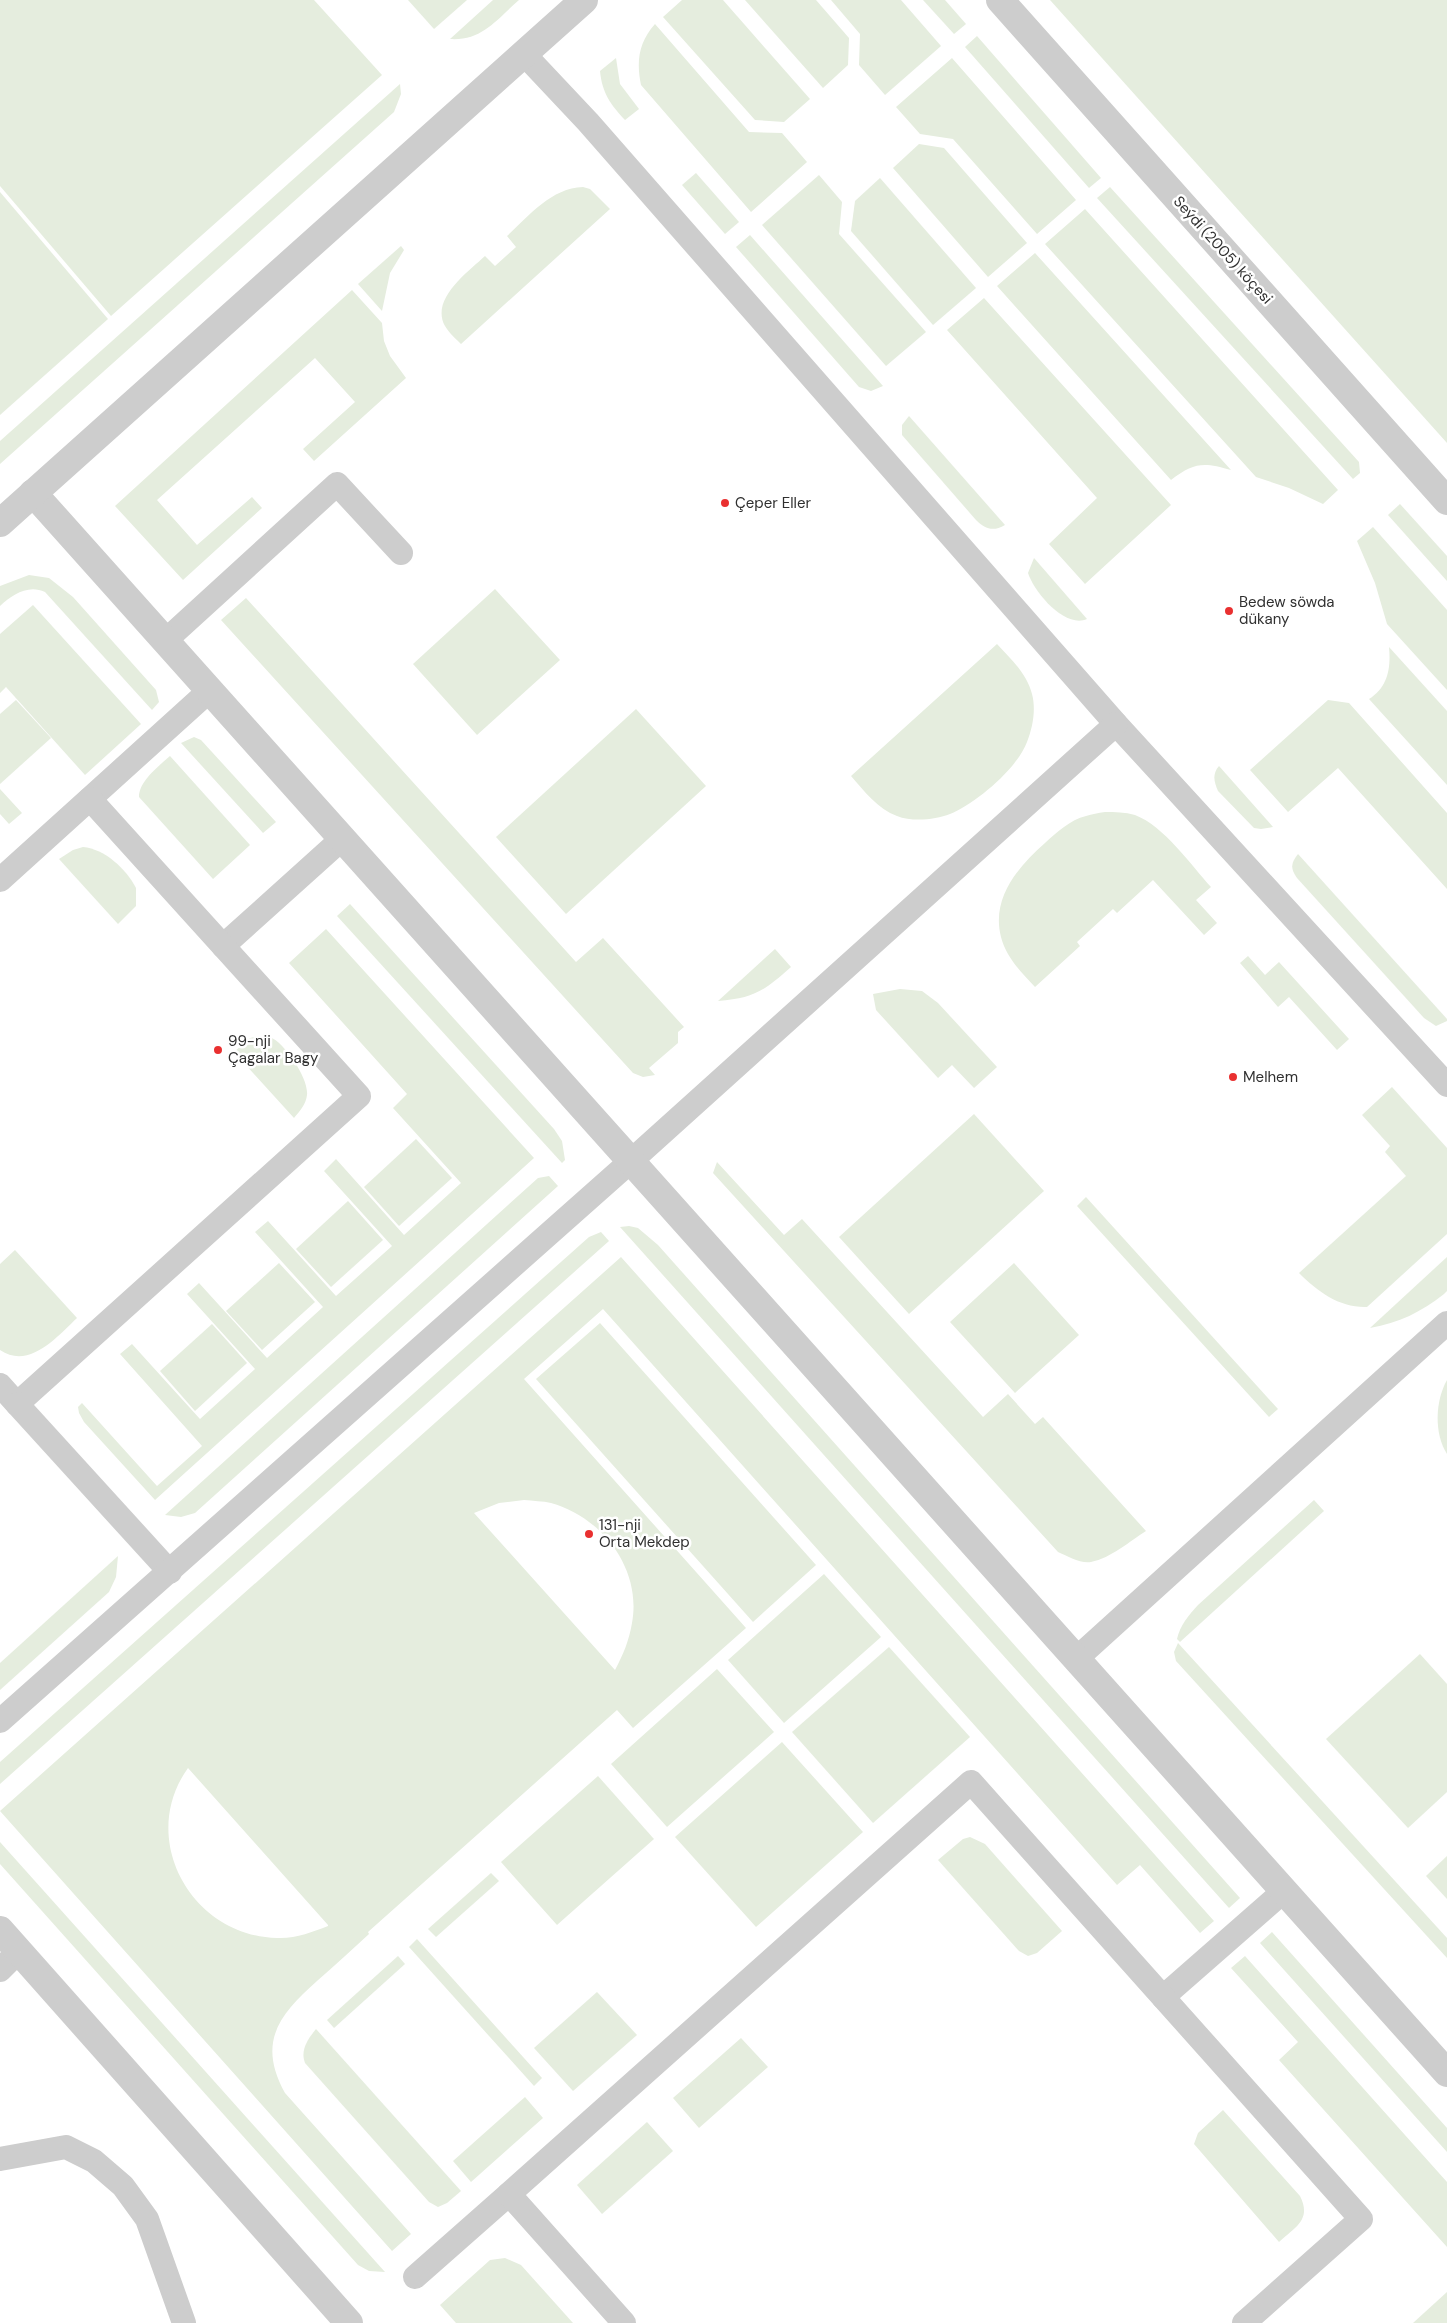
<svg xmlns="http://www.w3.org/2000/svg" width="1447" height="2323" font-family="'DM Sans',sans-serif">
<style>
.green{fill:#e5edde;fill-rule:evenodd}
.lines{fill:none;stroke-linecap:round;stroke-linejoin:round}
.service{stroke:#cdcdcd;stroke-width:24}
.minor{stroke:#cdcdcd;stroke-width:28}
.tertiary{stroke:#cdcdcd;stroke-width:28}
.poi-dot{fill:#e93030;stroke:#fff;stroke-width:2}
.labels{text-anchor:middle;stroke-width:5;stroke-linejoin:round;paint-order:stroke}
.street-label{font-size:15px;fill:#303030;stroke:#fff}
.poi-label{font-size:15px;fill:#303030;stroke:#fff;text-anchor:start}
</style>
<rect width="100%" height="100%" fill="#fff"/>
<g class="green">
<path d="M0,0H314L382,75L111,316L0,186Z"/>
<path d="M408,0H467L434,29Z"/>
<path d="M493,0H519C496,20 482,41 450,39Z"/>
<path d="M682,0H723L810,99L784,122L755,120L663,17Z"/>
<path d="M745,0H816L849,38L848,65L823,88Z"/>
<path d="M831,0H901L941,46L885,95L859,65L860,34Z"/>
<path d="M923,0H945L966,24L954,34Z"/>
<path d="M1050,0H1447V443Z"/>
<path d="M655,24L749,132L782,133L807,162L751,212L641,85C636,61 639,42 655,24Z"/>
<path d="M977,36L1101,178L1089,188L965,47Z"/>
<path d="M616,58L620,84L639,109L625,120C611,105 602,93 600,71Z"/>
<path d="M952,58L1076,200L1037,234L953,139L920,134L896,107Z"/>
<path d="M400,84L401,94L394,112L0,464V441Z"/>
<path d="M919,144L944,148L1027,243L988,277L893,168Z"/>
<path d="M696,173L739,222L725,234L682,185Z"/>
<path d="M819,175L842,202L839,234L926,332L886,366L762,225Z"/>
<path d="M880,178L976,288L933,325L851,231L855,201Z"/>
<path d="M583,187L590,189L610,209L461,344C456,339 449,333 445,326C430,299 468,272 485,256L495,266L516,247L507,236C529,216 551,188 583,187Z"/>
<path d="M1110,187L1359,462L1360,473L1353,479L1097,198Z"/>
<path d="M0,192L108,319L0,415Z"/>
<path d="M1085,209L1338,490L1323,504L1289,488L1256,477L1045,244Z"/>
<path d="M750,235L883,386L871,391L859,387L736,247Z"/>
<path d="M401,246L404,250L390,273L382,311L358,284Z"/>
<path d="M1035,253L1231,470C1204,462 1194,462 1171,480L997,286Z"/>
<path d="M352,290L382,323L384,341L390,356L406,378L314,461L303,449L355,402L315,358L157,500L197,545L252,497L262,508L183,580L115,506Z"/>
<path d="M984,298L1171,505L1085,584L1049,544L1097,498L947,330Z"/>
<path d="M909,416L1005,525C993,532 985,529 976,520L902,435V425Z"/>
<path d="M1400,504L1447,556V581L1388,515Z"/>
<path d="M1373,527L1447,610V690L1387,624L1375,583L1357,541Z"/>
<path d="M1034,558L1087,619C1065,629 1034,592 1028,573Z"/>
<path d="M29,575L49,578L73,597L156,690L159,702L152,710L45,592C28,584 12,595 0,606V586Z"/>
<path d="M495,589L560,660L477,735L413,664Z"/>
<path d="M246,598L576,962L603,938L684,1027L678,1032V1043L649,1068L655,1075L643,1077L633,1073L221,620Z"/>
<path d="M33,605L141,724L85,775L6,687L0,693V634Z"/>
<path d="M997,644C1011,659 1027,674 1032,694C1036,709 1033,727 1027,742C1017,769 975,804 950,814C935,820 912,822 897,816C878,809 864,791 851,776Z"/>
<path d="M1389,647L1447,711V785L1369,699C1388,687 1391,668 1389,647Z"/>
<path d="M16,700L51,738L0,784V714Z"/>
<path d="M1328,700L1349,703L1447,813V889L1338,768L1288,812L1250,770Z"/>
<path d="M636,709L706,786L566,914L496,837Z"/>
<path d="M194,737L201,740L276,822L263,833L181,743Z"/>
<path d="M170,756L250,845L213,879L139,797C139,781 159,766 170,756Z"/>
<path d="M1219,766L1273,827L1261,829L1254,828L1218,791C1214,782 1212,774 1219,766Z"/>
<path d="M0,789L22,813L9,824L0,814Z"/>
<path d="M1105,812C1115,812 1125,812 1135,815C1164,826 1191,865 1211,887L1196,900L1217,923L1204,935L1153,880L1117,913L1113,909L1077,942L1080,946L1035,987C1021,972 1006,957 1001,937C991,898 1018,867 1045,843C1057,832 1070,820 1086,816C1092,814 1098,813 1105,812Z"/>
<path d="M83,847C105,849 126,869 136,888V906L118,924L59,859L73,850Z"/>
<path d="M1298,854L1447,1019V1021L1436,1026L1424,1018L1297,878C1290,868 1291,863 1298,854Z"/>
<path d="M350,904L554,1129L562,1141L565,1160L562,1163L337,916Z"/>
<path d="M326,929L534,1158L155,1500L84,1422L79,1413L78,1407L82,1403L157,1486L202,1446L120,1354L132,1344L200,1419L255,1369L187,1294L199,1283L267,1358L323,1307L255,1232L268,1221L336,1296L392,1246L324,1171L336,1159L404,1235L461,1183L393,1108L407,1094L289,963Z"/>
<path d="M775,949L791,967C764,991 754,998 718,1001Z"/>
<path d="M1248,956L1265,975L1279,962L1349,1039L1337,1050L1289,997L1278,1007L1240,963Z"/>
<path d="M900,989L922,991L938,1003L997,1067L974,1088L952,1065L938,1078L876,1010L873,994Z"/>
<path d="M259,1036C262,1036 267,1036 270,1037C285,1043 309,1079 307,1095C306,1104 300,1111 294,1118L234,1052L250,1038Z"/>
<path d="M1392,1087L1447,1148V1234L1367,1307C1340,1308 1318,1292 1299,1273L1406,1176L1385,1152L1390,1146L1362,1115Z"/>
<path d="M974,1114L1044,1191L909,1314L839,1237Z"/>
<path d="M416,1139L452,1178L399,1226L364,1187Z"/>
<path d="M717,1162L784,1235L802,1219L983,1417L1008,1394L1035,1424L1043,1417L1146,1531C1130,1541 1111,1558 1091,1562C1081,1564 1067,1556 1058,1552L713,1173Z"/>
<path d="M549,1176L558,1186L195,1513L181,1517L165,1515L538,1178Z"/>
<path d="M1086,1197L1278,1409L1269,1417L1077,1206Z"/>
<path d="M348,1201L383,1240L331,1287L296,1249Z"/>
<path d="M629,1226L638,1228L658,1245L1240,1898L1229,1908L620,1227Z"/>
<path d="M601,1232L609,1241L0,1784V1762L589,1237Z"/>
<path d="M15,1250L77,1318C57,1337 29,1370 0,1350V1264Z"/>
<path d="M621,1257L1214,1921L1200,1933L1140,1865L1117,1885L603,1309L524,1379L746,1628L633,1728L617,1710L368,1932L369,1934C352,1950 335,1965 317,1981C279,2015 257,2042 285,2093L411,2234L392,2251L0,1811ZM524,1500C533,1501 543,1501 551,1503C602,1517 642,1569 632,1623C629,1641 623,1655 615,1670L474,1513L499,1503ZM188,1768L328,1925V1926C312,1932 295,1939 277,1938C192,1936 137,1839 188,1768Z"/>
<path d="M1447,1257V1291L1444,1294C1421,1312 1399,1323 1370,1328Z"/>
<path d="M279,1263L315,1302L262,1350L226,1311Z"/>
<path d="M1014,1263L1079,1335L1015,1393L950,1322Z"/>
<path d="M600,1323L816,1565L753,1622L536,1379Z"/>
<path d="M212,1324L247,1363L195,1411L160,1371Z"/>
<path d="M1447,1380V1454C1434,1434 1435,1401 1447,1380Z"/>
<path d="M1314,1500L1324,1511L1180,1642L1177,1639C1180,1625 1189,1615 1198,1605Z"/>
<path d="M118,1556L116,1577L109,1592L0,1690V1663Z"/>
<path d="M824,1574L881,1637L784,1723L728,1660Z"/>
<path d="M1178,1643L1447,1938V1958L1176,1661L1174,1652Z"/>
<path d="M889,1647L970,1737L873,1823L792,1732Z"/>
<path d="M1420,1654L1447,1684V1792L1408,1828L1326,1739Z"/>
<path d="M717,1669L774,1732L667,1827L611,1764Z"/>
<path d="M782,1742L863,1832L756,1927L675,1837Z"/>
<path d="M598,1776L654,1839L557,1925L501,1862Z"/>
<path d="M970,1837L985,1844L1062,1931L1037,1953L1028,1956L1019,1951L938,1860L963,1839Z"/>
<path d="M0,1842L385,2272L369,2271L358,2265L0,1864Z"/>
<path d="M1447,1856V1899L1426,1876Z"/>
<path d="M491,1873L499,1881L436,1937L428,1929Z"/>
<path d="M1272,1932L1447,2128V2152L1260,1943Z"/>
<path d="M417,1939L542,2078L534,2086L409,1947Z"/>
<path d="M398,1956L405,1964L334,2028L327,2020Z"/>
<path d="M1245,1956L1447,2182V2247L1279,2060L1298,2042L1231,1968Z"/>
<path d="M597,1992L637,2035L573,2091L534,2048Z"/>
<path d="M316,2029L461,2191L447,2203L438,2207L429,2202L305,2063C300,2050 308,2039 316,2029Z"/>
<path d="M741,2038L768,2067L699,2128L673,2098Z"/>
<path d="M525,2097L543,2118L471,2182L453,2161Z"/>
<path d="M1223,2110L1300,2196C1312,2220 1295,2227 1279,2242L1194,2144L1198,2133Z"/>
<path d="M647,2122L673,2151L602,2214L577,2185Z"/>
<path d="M505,2258L521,2265L573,2323H456L440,2305L490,2260Z"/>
<path d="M1447,2292V2323H1413Z"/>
</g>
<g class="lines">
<g class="service">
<path d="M524,54L588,122L1116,724L1447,1085"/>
<path d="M165,641L337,484L401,553"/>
<path d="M0,880L209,691"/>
<path d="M223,946L343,838"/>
<path d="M0,1385L17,1404L359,1096L90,799"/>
<path d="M17,1404L170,1572"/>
<path d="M1076,1659L1447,1323"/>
<path d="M0,1721L631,1161L1116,724"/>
<path d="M0,1970L19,1951"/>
<path d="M1163,1997L1284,1891"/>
<path d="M0,2159L66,2147L94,2161L123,2186L147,2219L184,2323"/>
<path d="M415,2277L509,2194"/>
<path d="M624,2323L509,2194L971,1782L1361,2219L1244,2323"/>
</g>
<g class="minor">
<path d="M33,493L1447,2073"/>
<path d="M0,523L584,0"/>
<path d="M0,1930L349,2323"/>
</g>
<path class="tertiary" d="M1000,0L1447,501"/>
</g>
<g class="poi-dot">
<circle cx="725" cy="503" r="5"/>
<circle cx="1229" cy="611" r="5"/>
<circle cx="218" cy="1050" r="5"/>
<circle cx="1233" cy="1077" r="5"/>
<circle cx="589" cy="1534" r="5"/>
</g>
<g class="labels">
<g class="street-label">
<text transform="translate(1223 250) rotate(48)" y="5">Seýdi (2005) köçesi</text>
</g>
<g class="poi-label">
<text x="735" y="508">Çeper Eller</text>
<text x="1239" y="607">Bedew söwda<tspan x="1239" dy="17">dükany</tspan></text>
<text x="228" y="1046">99-nji<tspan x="228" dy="17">Çagalar Bagy</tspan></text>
<text x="1243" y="1082">Melhem</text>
<text x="599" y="1530">131-nji<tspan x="599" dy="17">Orta Mekdep</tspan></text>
</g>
</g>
</svg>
